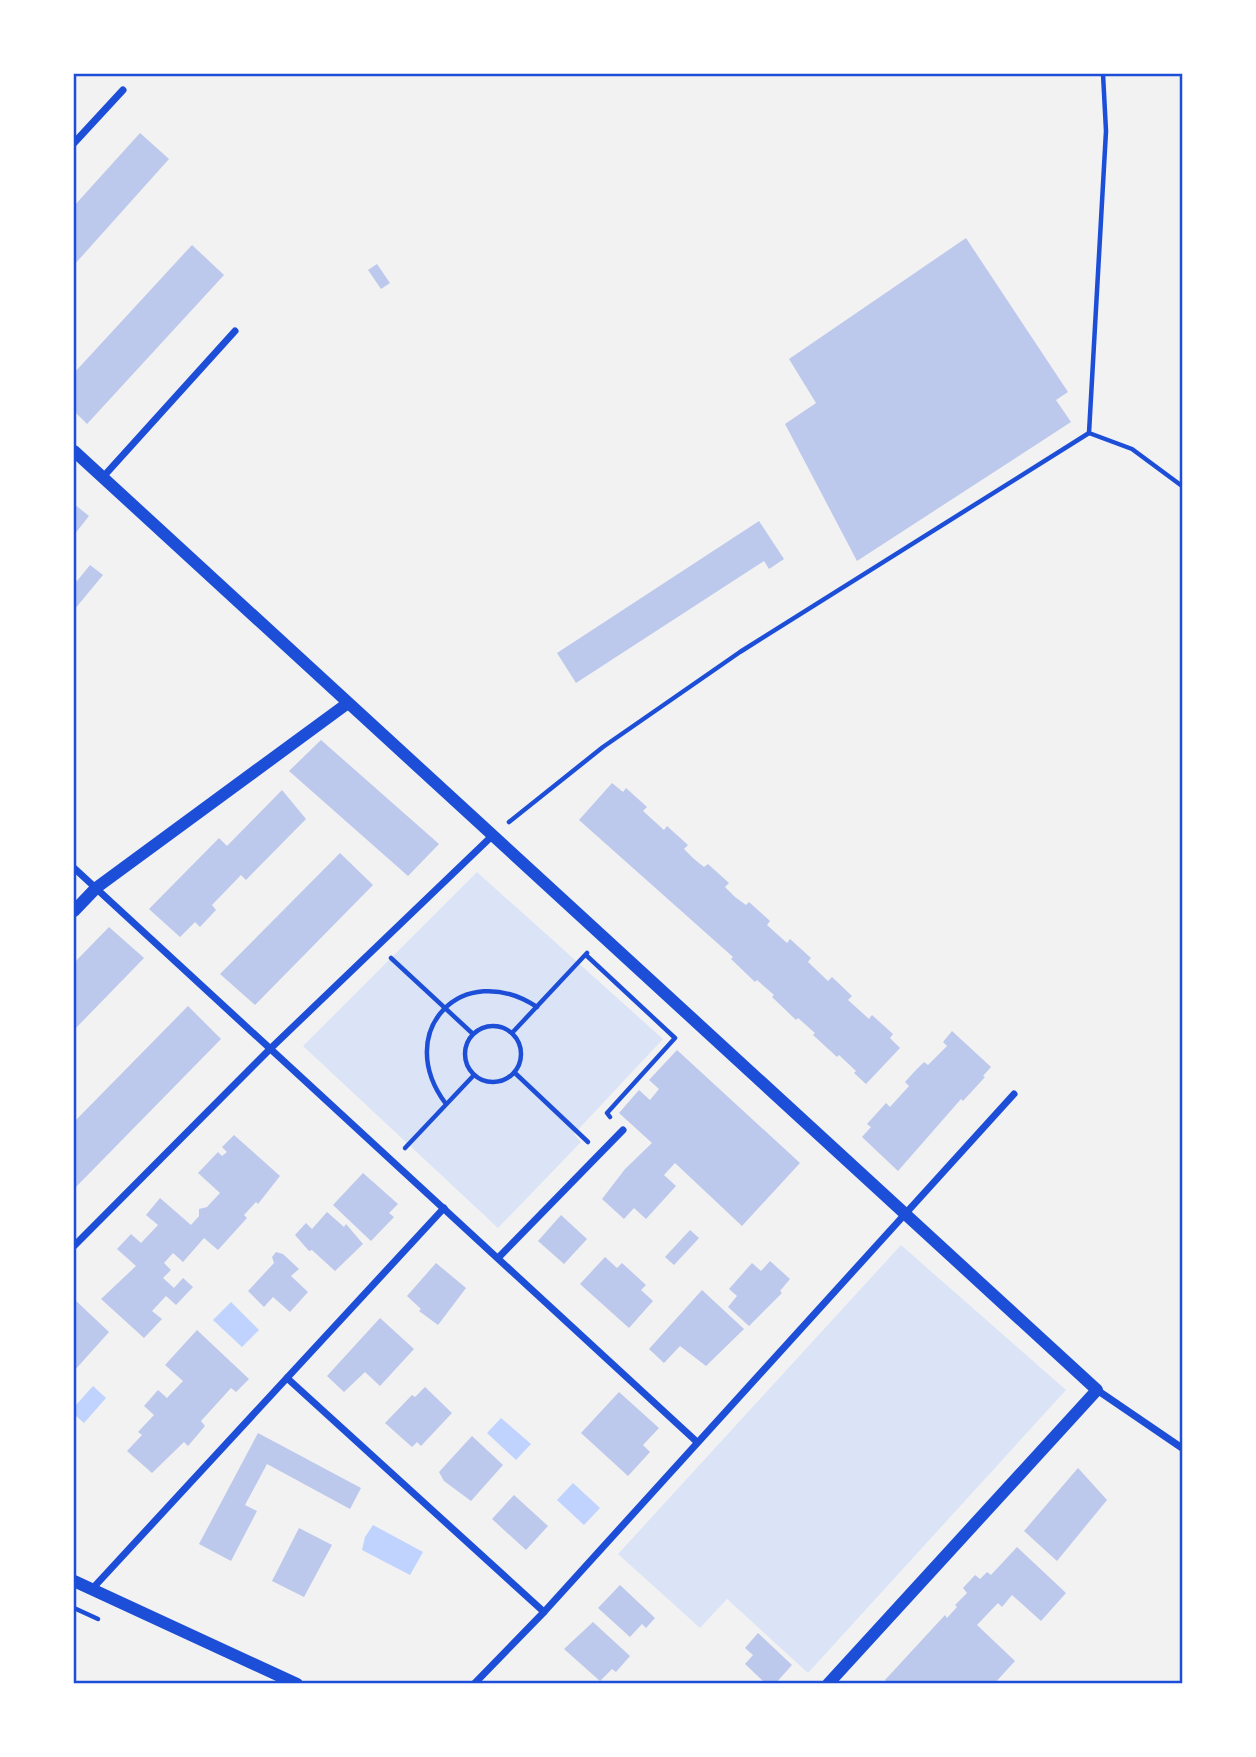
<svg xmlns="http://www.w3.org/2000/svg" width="1256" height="1757" font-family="'Playfair Display',serif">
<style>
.green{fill:#dbe4f7}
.water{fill:#bfd3fe}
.building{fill:#bdc9ec}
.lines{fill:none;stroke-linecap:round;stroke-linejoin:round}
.path{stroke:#1d4ed8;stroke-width:4.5}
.minor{stroke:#1d4ed8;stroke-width:7}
.tertiary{stroke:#1d4ed8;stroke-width:12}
.neatline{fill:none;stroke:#1d4ed8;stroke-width:2.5}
</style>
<rect width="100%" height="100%" fill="#f2f2f2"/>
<g class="green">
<path d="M477,872L663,1039L574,1134L581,1142L498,1228L303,1046Z"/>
<path d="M901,1245L1066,1390L808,1673L727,1599L700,1628L618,1554Z"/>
</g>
<g class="water">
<path d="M231,1302L259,1330L242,1347L213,1320Z"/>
<path d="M93,1386L106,1398L84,1423L74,1414V1403L76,1405Z"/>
<path d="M501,1418L531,1444L516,1460L487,1433Z"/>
<path d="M573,1483L600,1508L584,1525L557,1500Z"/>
<path d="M373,1525L423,1552L410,1575L362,1550L365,1537Z"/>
</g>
<g class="building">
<path d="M140,133L169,159L74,265V206Z"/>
<path d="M966,238L1068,392L1056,400L1071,422L857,561L785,424L816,403L789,359Z"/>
<path d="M192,245L224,275L87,424L74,411V373Z"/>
<path d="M377,264L390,283L381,289L368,270Z"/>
<path d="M74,504L89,516L74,535Z"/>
<path d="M759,521L784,559L769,569L764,561L576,683L557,653Z"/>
<path d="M90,565L103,575L74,610V578L77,581Z"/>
<path d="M321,740L439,844L408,876L289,771Z"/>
<path d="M612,783L623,792L626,788L647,807L643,811L664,830L667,826L688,845L684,849L694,859L704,867L708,864L729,883L725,887L735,897L746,905L749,902L770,921L767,925L787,943L790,939L811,958L808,962L828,981L832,977L852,996L848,1000L869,1019L872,1015L893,1034L890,1038L900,1048L866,1084L854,1073L856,1071L839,1055L837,1057L813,1035L815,1033L798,1018L796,1020L772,997L774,995L757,980L755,982L731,959L733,957L579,820Z"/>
<path d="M282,790L306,819L246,880L241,875L212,905L216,910L200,927L195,922L180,937L149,909L219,838L227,846Z"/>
<path d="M340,853L373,885L255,1005L220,974Z"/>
<path d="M109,927L144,958L74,1030V963Z"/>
<path d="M188,1006L221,1039L74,1189V1122Z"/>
<path d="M952,1031L991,1067L983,1076L985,1077L963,1101L961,1099L898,1171L862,1137L871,1127L867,1124L886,1103L890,1107L909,1086L905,1082L914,1072L924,1062L928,1065L947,1046L943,1042Z"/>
<path d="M677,1050L800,1163L742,1226L675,1163L664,1175L676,1186L646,1219L634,1208L624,1219L602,1199L625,1169L652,1143L619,1113L639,1090L650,1100L659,1089L649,1080Z"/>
<path d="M234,1135L280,1176L258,1204L256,1202L244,1215L247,1218L218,1250L204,1238L183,1262L173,1253L164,1263L171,1270L163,1278L174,1288L183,1278L193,1287L176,1305L166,1296L152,1311L162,1319L144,1338L101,1299L136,1266L117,1249L131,1234L141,1243L158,1225L146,1215L160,1198L191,1225L199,1216V1209L207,1207L220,1193L198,1173L218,1152L222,1156L227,1152L222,1147Z"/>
<path d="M363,1173L398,1204L389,1213L394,1217L371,1241L333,1205Z"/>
<path d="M327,1212L344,1227L346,1224L363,1244L335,1271L312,1250L309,1251L295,1235L306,1223L312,1229Z"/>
<path d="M561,1215L587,1239L564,1264L538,1241Z"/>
<path d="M690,1230L699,1238L674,1265L665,1257Z"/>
<path d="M276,1252L283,1254L299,1269L291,1276L308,1292L290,1312L273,1297L264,1307L248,1291L274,1263L272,1257Z"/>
<path d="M605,1257L617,1268L622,1263L646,1285L641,1290L653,1301L629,1328L580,1284Z"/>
<path d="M770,1261L790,1279L780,1291L782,1293L749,1326L728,1307L737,1296L729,1289L752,1263L761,1271Z"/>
<path d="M436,1263L466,1288L438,1325L419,1311L421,1309L407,1296Z"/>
<path d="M702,1290L744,1329L706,1366L680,1346L664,1363L649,1349Z"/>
<path d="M74,1299L109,1332L74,1371Z"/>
<path d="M380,1318L414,1349L380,1386L365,1372L344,1392L327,1376Z"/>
<path d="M197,1330L249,1379L236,1392L231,1388L201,1421L205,1426L188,1446L184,1442L152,1473L127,1451L142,1435L138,1432L154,1415L144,1406L158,1390L167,1398L183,1381L165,1365Z"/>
<path d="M425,1387L452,1413L421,1446L417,1442L412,1447L385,1423L412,1395L415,1397Z"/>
<path d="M619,1392L659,1428L643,1445L650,1452L628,1476L581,1433Z"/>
<path d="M258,1433L361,1488L350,1509L267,1464L245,1505L257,1511L231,1561L199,1544Z"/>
<path d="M472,1436L503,1465L471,1501L444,1481L439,1472Z"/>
<path d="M1078,1468L1107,1500L1057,1561L1024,1531Z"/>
<path d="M514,1495L548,1526L526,1550L492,1519Z"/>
<path d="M299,1528L332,1545L304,1597L272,1581Z"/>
<path d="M1017,1547L1066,1593L1041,1621L1012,1595L1002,1607L998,1603L977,1625L1015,1661L994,1684H889L885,1680L945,1615L947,1618L957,1607L955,1605L967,1593L963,1588L975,1575L980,1579L987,1572L991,1575Z"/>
<path d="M620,1585L655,1618L646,1628L642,1624L630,1637L598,1608Z"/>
<path d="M593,1622L630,1656L616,1672L612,1669L600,1681L564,1649Z"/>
<path d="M758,1633L792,1665L775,1684H766L745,1664L753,1655L745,1648Z"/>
</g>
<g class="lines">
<g class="path">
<path d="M1103,74L1106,131L1089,433L1132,449L1182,486"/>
<path d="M509,822L603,747L740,652L1089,433"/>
<path d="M586,955L675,1038L607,1113L610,1117"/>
<path d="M391,958L473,1034"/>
<circle cx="493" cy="1054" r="28"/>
<path d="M512,1033L587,953"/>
<path d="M515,1073L588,1142"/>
<path d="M446,1104C392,1032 462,958 537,1007"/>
<path d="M405,1148L474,1075"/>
<path d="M74,1608L98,1619"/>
</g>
<g class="minor">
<path d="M74,143L123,90"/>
<path d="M103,477L235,331"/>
<path d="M74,868L697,1442"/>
<path d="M74,1246L270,1049L492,836"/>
<path d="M498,1258L623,1130"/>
<path d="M287,1378L544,1612"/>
<path d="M1097,1390L1182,1448"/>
<path d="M93,1588L444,1208"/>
<path d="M474,1684L544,1612L1014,1094"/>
</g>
<g class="tertiary">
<path d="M74,451L1097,1390L828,1684"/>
<path d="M74,911L96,888L348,703"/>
<path d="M74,1581L297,1684"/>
</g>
</g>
<rect width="1256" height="1757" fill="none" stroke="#ffffff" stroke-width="150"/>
<rect x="75" y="75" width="1106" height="1607" class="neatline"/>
</svg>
